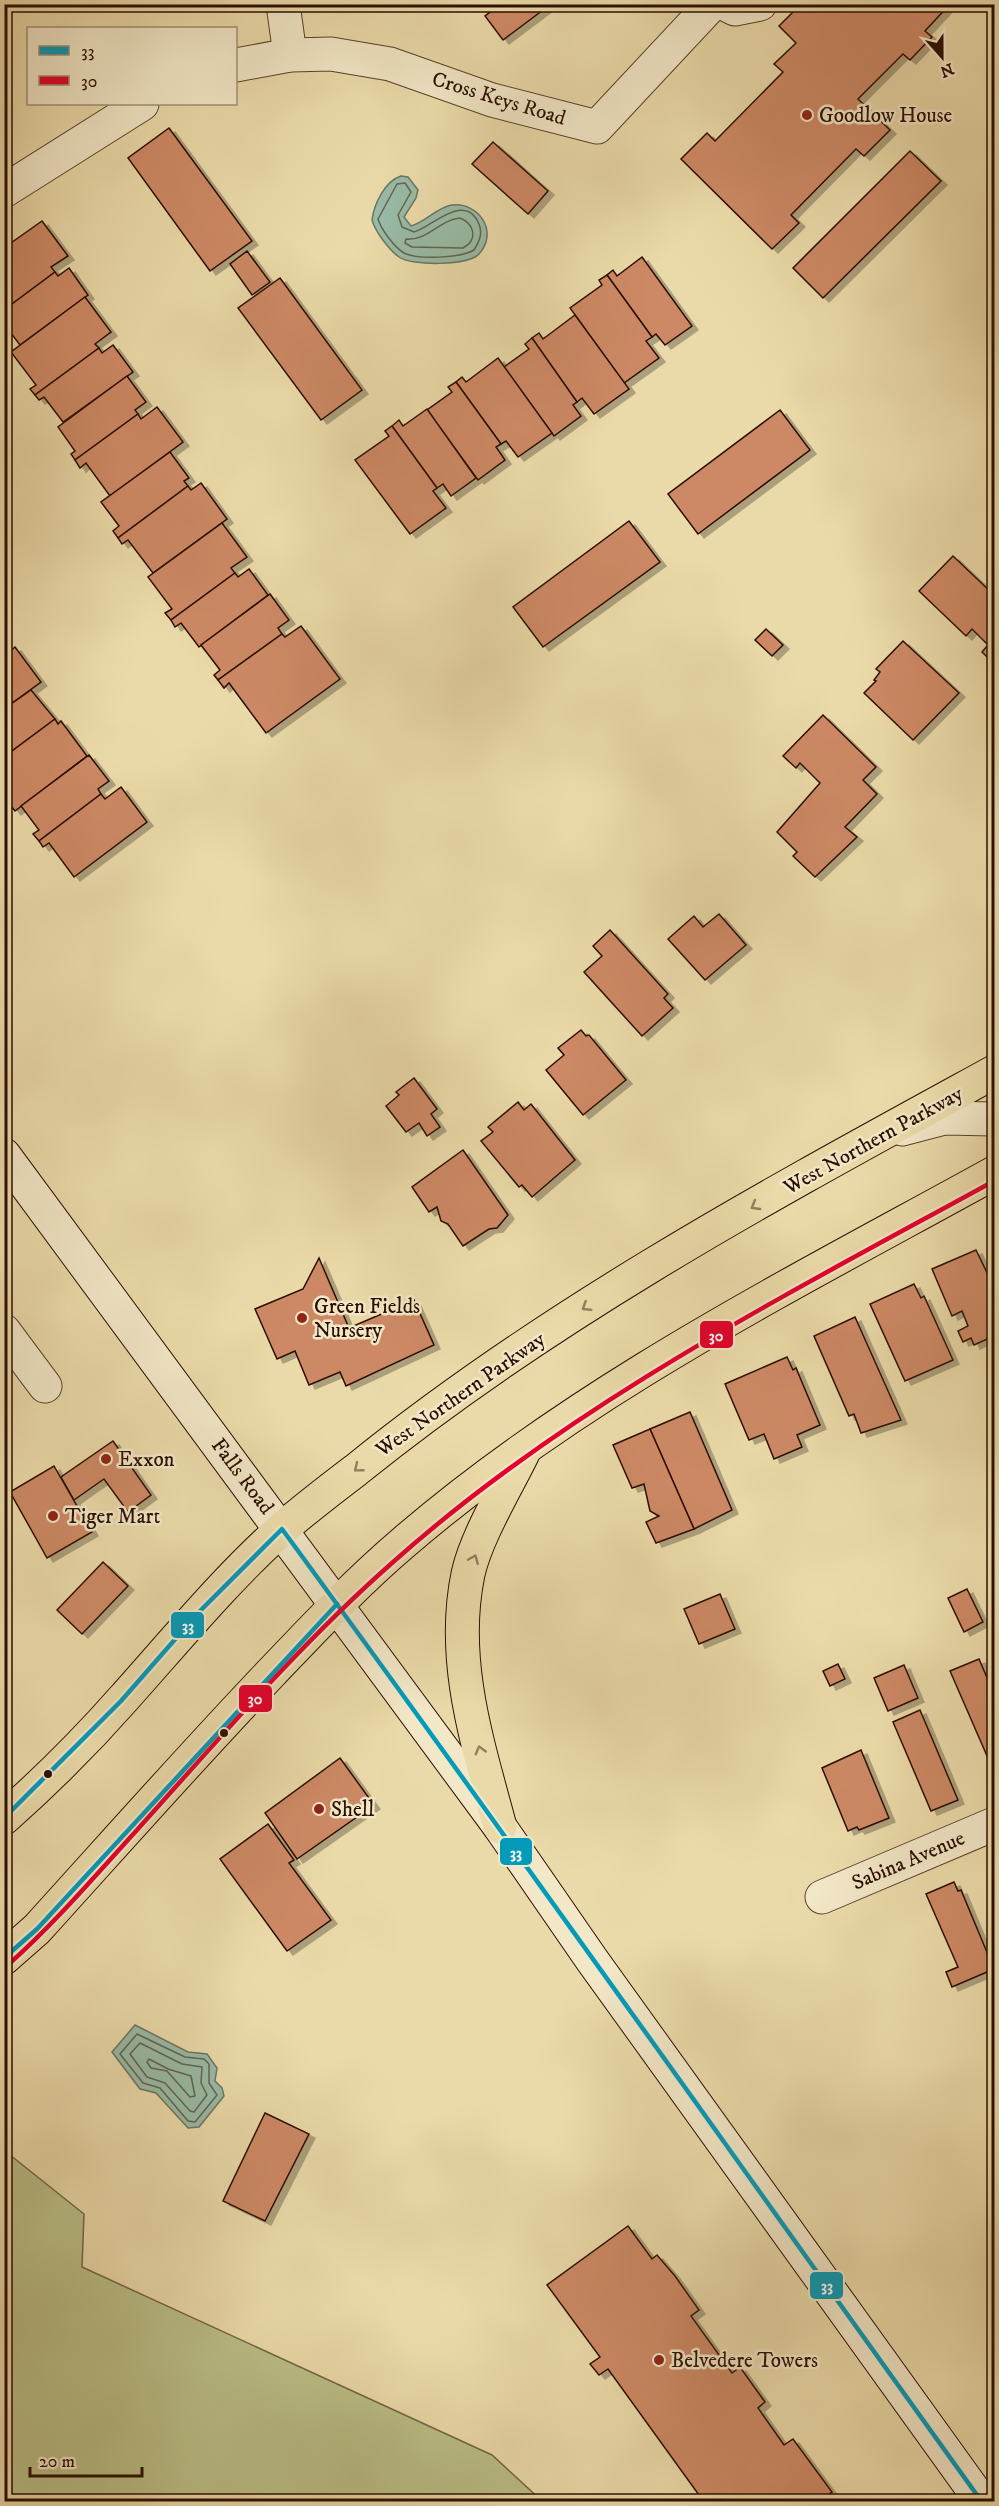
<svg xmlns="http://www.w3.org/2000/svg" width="999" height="2506" font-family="'IM FELL DW Pica',serif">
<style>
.green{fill:#babe86;stroke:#726643;stroke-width:1.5}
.water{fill:#98bba6;stroke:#6c7664;stroke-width:1.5}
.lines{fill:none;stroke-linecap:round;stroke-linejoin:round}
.shore{stroke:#616453;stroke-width:1.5}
.building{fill:#cd8965;stroke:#2a0e00;stroke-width:1.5;filter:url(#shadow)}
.street-casing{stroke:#5a412a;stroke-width:35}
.secondary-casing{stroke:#2a0e00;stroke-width:35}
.primary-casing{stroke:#2a0e00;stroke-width:35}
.street{stroke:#f2e7c7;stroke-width:33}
.secondary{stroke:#f2e7c7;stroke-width:33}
.primary{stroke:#ebdaa9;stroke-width:33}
.bus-1-casing{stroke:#f2e7c7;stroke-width:9}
.bus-2-casing{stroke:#f2e7c7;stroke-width:9}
.bus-1{stroke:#049ab9;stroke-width:4.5}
.bus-2{stroke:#e4002b;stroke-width:4.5}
.oneway{stroke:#947e5d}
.poi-dot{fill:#8f2418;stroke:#f2e7c7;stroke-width:2}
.bus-dot{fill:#2a0e00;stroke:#f2e7c7;stroke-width:2}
.labels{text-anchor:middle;stroke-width:5;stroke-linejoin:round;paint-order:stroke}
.street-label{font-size:21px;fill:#2a0e00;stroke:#f2e7c7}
.poi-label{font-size:21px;fill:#2a0e00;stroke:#f2e7c7;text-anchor:start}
.line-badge{stroke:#f2e7c7;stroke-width:2}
.badge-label{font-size:16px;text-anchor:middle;font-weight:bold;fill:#fff}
</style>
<defs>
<filter id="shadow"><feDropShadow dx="6" dy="4" stdDeviation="0" flood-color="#0004"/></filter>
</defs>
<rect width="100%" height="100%" fill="#ebdaa9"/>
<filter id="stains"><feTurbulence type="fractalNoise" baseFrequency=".00333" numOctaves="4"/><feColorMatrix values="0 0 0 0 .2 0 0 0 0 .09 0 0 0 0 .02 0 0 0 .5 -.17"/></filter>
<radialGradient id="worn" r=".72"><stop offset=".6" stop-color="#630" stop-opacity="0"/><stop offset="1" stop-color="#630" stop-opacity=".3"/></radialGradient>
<path class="green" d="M5,2151L84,2214L82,2267L492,2455L542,2501H5Z"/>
<g class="water">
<path d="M401,176L408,177L418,190L416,198L404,217L411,226C426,222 437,207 452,205C479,202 499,232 479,254C468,266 411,266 399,257C389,250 375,231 372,220C374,204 385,181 401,176Z"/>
<path d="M135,2025L188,2052L207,2054L217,2068L215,2081L222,2088L224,2096L199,2127L188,2128L156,2093L140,2089L112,2052Z"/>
</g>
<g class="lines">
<g class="shore">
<path d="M405,183L411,192L398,215L402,227L414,232C432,227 465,191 479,224C483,234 479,242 474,250C461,258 417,260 404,253C394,247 381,229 378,219L397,184Z"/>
<path d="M460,218C475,224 478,240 463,248L412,247L405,243L406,239C428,241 439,220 460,218Z"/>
<path d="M137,2034L185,2057L204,2059L209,2064V2083L217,2095L195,2122L188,2121L160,2088L143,2083L120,2054Z"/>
<path d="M140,2043L182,2064L202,2067L201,2083L207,2095L194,2112L190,2111L165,2083L147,2077L130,2054Z"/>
<path d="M149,2059L168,2069L191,2076L195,2096L190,2097L167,2071L151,2068L147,2062Z"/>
</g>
</g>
<g class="building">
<path d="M501,4H551L503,40L485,16Z"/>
<path d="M801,4H950L925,31L932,37L910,60L903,54L858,99L890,130L864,156L856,149L791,215L799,223L772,249L681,159L707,133L715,141L783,72L774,64L796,43L779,26Z"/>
<path d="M169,128L252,241L210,271L128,158Z"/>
<path d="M493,142L548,191L528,214L472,164Z"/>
<path d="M910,151L941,181L823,298L793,268Z"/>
<path d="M42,221L68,256L51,267L55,272L4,310V248Z"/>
<path d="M247,251L270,282L252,295L230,264Z"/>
<path d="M642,257L692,326L665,345L656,334L652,337L607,275L613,270L617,276Z"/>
<path d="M69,268L88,295L20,345L4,324V310L55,272L58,276Z"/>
<path d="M607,275L652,337L646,341L659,358L624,383L570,308L602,285L599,280Z"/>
<path d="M280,278L362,390L321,420L238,308Z"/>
<path d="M85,297L111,332L95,344L99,348L35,395L30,389L36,385L11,352Z"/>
<path d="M575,315L629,389L594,414L582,398L577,402L532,338L539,333L543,339Z"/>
<path d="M532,338L577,402L573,405L581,416L554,436L504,367L529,349L525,344Z"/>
<path d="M113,345L133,372L63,422L44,397L39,400L35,395L99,348L102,353Z"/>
<path d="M498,358L552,433L518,457L506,441L501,444L456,382L462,377L466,382Z"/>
<path d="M127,376L146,402L135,410L138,414L75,460L71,454L75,451L58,427Z"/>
<path d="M456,382L501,444L496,447L505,460L478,480L427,410L452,392L448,387Z"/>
<path d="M157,407L183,442L110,496L86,463L80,468L75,460L138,414L141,419Z"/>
<path d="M427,409L476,478L451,496L443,484L437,488L392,426L399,420L403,426Z"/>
<path d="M780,410L810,450L698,534L668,494Z"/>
<path d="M392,426L437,488L433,491L446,508L410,534L355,460L389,436L385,431Z"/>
<path d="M170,452L189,478L184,481L188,486L118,538L113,531L119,526L101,502Z"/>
<path d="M201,483L227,519L153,573L128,540L122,544L118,538L188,486L191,490Z"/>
<path d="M629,521L660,562L543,647L513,607Z"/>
<path d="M222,523L247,557L231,568L235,573L171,620L165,613L172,609L148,577Z"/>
<path d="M953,556L994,595V664L982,652L988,645L972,629L966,636L919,591Z"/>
<path d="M249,569L268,595L199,647L181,623L175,627L171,620L235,573L238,577Z"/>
<path d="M270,594L289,620L278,628L282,634L218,680L214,675L220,670L201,645Z"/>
<path d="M301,626L340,679L266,733L229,683L224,688L218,680L282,634L285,637Z"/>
<path d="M766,629L783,645L772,656L755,640Z"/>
<path d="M903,641L959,693L913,740L864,693L876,681L874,680L880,672L876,669Z"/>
<path d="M15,647L41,682L4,709V656Z"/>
<path d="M31,690L55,719L4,757V709Z"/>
<path d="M823,715L876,767L863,780L877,794L845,827L857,837L815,877L793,856L797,852L777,832L820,783L800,763L796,768L783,756Z"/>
<path d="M55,719L58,724L61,721L87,756L15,811L4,797V757Z"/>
<path d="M89,755L109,781L98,789L101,794L39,841L33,834L39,830L21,806Z"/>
<path d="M121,787L147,822L74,877L49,843L43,847L39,841L101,794L105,799Z"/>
<path d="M719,914L746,945L705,980L668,939L694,916L703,927Z"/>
<path d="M610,930L668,994L664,998L673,1008L642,1036L584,972L602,956L593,946Z"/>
<path d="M581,1030L586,1036L589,1035L626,1080L583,1115L546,1070L564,1055L558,1048Z"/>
<path d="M414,1078L437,1109L431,1114L440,1127L427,1136L419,1123L406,1132L386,1106L399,1095L396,1092Z"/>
<path d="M518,1102L524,1110L531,1104L575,1160L532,1197L522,1185L519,1187L481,1141L493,1132L488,1127Z"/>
<path d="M463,1150L508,1215L497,1228L489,1229L463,1246L448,1224L441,1221L437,1207L429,1212L412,1187Z"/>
<path d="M976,1250L994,1287V1336L974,1345L971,1338L963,1342L958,1331L968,1326L962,1311L952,1316L932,1269Z"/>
<path d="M319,1258L349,1328L414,1300L434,1345L346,1386L340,1372L309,1385L295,1351L277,1359L255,1309L303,1289Z"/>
<path d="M914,1284L921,1298L924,1296L953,1360L905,1381L870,1304Z"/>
<path d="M855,1317L901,1420L861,1433L854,1414L849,1416L814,1336Z"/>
<path d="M787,1357L793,1370L796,1368L820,1425L797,1435L802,1447L774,1459L764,1434L749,1440L725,1384Z"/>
<path d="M690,1412L732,1510L694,1529L650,1429Z"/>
<path d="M650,1429L694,1529L656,1543L646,1522L659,1516L650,1511L644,1484L632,1488L613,1445Z"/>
<path d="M113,1441L151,1495L128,1512L104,1479L74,1500L61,1477Z"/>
<path d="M54,1466L92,1532L47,1558L10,1492Z"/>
<path d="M103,1562L128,1586L82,1634L57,1610Z"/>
<path d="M967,1589L983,1622L964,1632L948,1598Z"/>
<path d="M720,1594L735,1629L699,1644L684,1609Z"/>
<path d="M979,1659L994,1694V1772L950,1671Z"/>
<path d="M838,1664L845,1679L830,1686L823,1671Z"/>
<path d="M904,1665L918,1698L888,1711L874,1678Z"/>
<path d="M920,1710L958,1800L931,1811L893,1722Z"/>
<path d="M861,1750L889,1818L859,1830L857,1827L848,1831L822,1768Z"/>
<path d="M340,1758L374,1805L297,1859L265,1813Z"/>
<path d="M268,1824L294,1860L289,1863L331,1920L287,1951L220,1859Z"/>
<path d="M954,1882L958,1891L961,1890L994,1969L952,1987L946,1972L958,1967L926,1894Z"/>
<path d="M265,2113L309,2134L265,2221L223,2201Z"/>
<path d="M628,2226L652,2259L657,2255L675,2276L699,2310L691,2316L732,2373L740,2367L765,2402L758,2408L784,2445L793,2439L832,2492L829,2494L834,2502H704L608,2369L599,2375L590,2364L600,2357L547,2285Z"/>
</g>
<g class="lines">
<g class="street-casing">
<g id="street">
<path d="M283,4L290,55"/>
<path d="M725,4L735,9L760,4"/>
<path d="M236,65L290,55L331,54L390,64L492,100L597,127L712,4"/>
<path d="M4,191L142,104"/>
<path d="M902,1129L944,1118L994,1119"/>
<path d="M4,1331L45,1386"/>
<path d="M822,1897L994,1824"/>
</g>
</g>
<g class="secondary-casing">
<path id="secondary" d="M4,1155L500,1827L592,1960L982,2502"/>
</g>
<g class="primary-casing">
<g id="primary">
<path d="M4,1818C46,1781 87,1740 124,1698C175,1641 225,1580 282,1529C306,1508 331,1489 356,1470C551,1312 775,1192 994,1072"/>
<path d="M500,1827C478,1744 450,1661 468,1574C476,1537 506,1488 523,1453"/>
<path d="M4,1958L37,1929C115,1843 191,1757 271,1673C314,1628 356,1583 403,1543C580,1390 791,1285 994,1173"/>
</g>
</g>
<use href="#street" class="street"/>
<use href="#secondary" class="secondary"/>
<use href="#primary" class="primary"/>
<g class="bus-1-casing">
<g id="bus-1">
<path d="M4,1818L121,1701L199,1612L282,1529C518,1851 748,2177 982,2502"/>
<path d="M4,1958L37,1929L337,1604"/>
</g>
</g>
<g class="bus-2-casing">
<path id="bus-2" d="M9,1964C55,1923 95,1876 137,1830C219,1739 300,1644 392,1563C570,1404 786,1295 994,1181"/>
</g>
<use href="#bus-1" class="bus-1"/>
<use href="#bus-2" class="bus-2"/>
</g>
<defs><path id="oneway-chevron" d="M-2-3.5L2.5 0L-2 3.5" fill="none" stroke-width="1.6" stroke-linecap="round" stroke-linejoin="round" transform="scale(1.5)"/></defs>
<g class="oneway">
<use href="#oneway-chevron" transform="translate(755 1206) rotate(150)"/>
<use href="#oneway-chevron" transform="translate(586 1307) rotate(148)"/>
<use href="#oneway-chevron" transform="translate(358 1468) rotate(141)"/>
<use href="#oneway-chevron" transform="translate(474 1559) rotate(-68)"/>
<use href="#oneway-chevron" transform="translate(480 1750) rotate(-105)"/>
</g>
<g class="poi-dot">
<circle cx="807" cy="115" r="6"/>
<circle cx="302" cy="1318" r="6"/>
<circle cx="106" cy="1459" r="6"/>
<circle cx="53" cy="1516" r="6"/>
<circle cx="319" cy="1809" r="6"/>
<circle cx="659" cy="2360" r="6"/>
</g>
<g class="bus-dot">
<circle cx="224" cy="1733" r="5"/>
<circle cx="48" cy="1774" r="5"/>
</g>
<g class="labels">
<g class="street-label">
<text transform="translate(499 98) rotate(17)" y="7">Cross Keys Road</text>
<text transform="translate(873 1140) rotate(-29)" y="7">West Northern Parkway</text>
<text transform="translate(460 1394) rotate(-35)" y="7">West Northern Parkway</text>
<text transform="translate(243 1476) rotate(53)" y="7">Falls Road</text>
<text transform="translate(908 1860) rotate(-23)" y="7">Sabina Avenue</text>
</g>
<g class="poi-label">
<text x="819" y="122">Goodlow House</text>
<text x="314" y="1313">Green Fields<tspan x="314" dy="24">Nursery</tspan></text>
<text x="118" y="1466">Exxon</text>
<text x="65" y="1523">Tiger Mart</text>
<text x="331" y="1816">Shell</text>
<text x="671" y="2367">Belvedere Towers</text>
</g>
</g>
<g class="line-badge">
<rect x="699" y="1320" width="35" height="29" rx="6" fill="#e4002b"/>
<rect x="170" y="1611" width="35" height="28" rx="6" fill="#049ab9"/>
<rect x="238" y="1684" width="35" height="29" rx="6" fill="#e4002b"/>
<rect x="499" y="1837" width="34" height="29" rx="6" fill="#049ab9"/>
<rect x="809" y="2271" width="35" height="29" rx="6" fill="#049ab9"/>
</g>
<g class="badge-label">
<text x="716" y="1341">30</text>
<text x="188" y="1631">33</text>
<text x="255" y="1704">30</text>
<text x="516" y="1858">33</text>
<text x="827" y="2291">33</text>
</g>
<rect width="999" height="2506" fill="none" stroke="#ebdaa9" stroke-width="24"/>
<rect x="6" y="6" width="987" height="2494" fill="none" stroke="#2a0e00" stroke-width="3"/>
<rect x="12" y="12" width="975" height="2482" fill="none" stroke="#2a0e00" stroke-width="1.5"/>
<rect x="27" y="27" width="210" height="78" fill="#f2e7c7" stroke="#a29077" stroke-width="1.5"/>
<rect x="39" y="46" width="30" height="9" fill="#049ab9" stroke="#a29077" stroke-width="1.5"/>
<text x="81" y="57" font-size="18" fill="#2a0e00">33</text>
<rect x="39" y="76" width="30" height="9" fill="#e4002b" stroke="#a29077" stroke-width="1.5"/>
<text x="81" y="87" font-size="18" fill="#2a0e00">30</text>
<g transform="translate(942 57) rotate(159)" stroke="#f2e7c7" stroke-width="4.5" paint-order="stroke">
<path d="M0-4.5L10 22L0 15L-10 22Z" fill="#2a0e00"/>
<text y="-9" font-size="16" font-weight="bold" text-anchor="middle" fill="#2a0e00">N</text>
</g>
<path d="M30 2467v9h112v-9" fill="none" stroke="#2a0e00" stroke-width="3"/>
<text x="39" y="2467" font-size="18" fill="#2a0e00" stroke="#f2e7c7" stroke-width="4.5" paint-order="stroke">20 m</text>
<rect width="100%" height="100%" filter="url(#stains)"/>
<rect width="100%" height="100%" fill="url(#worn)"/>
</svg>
